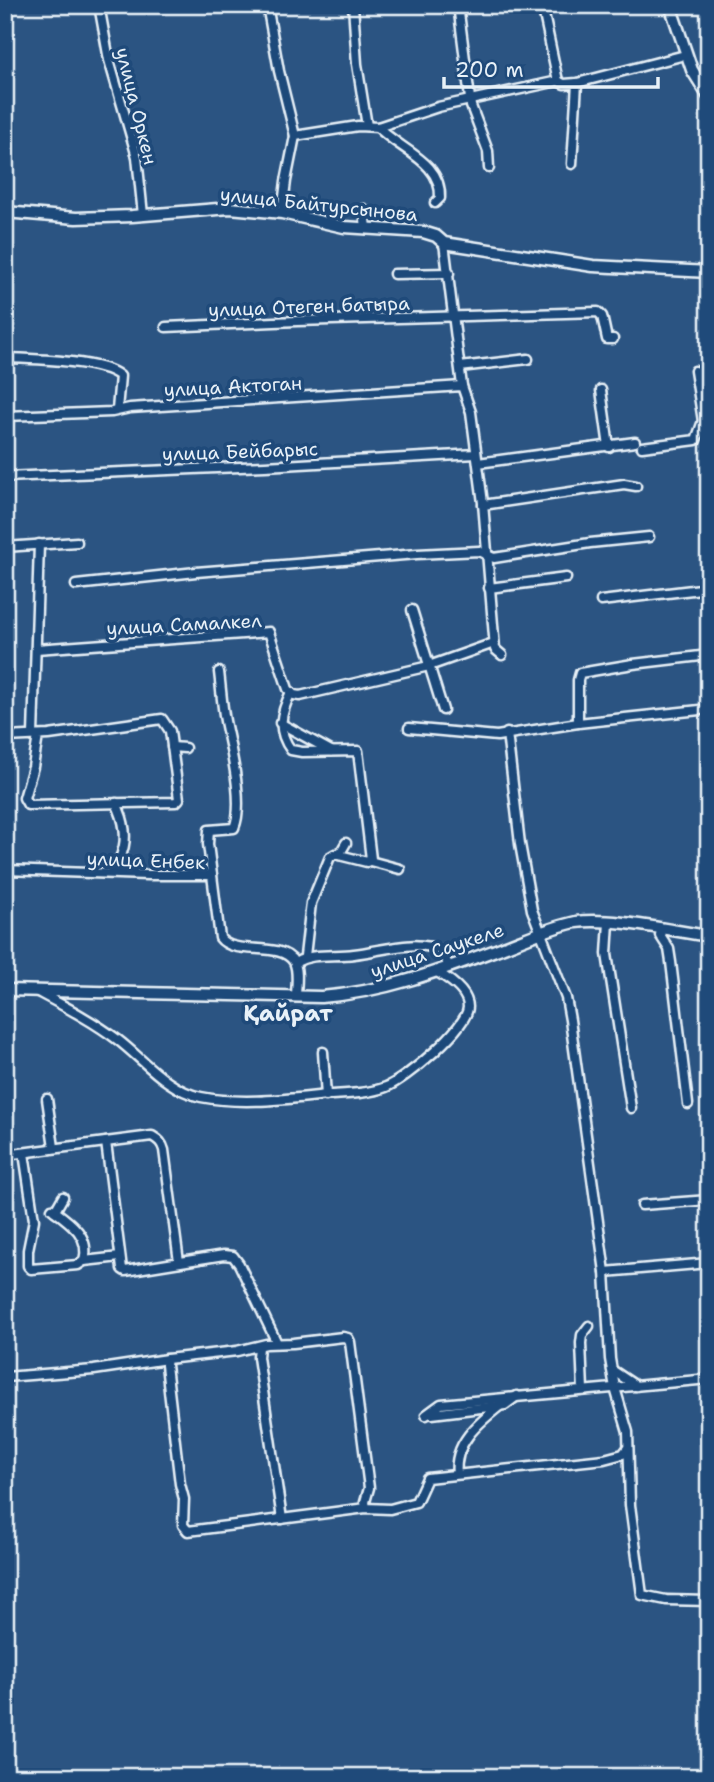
<svg xmlns="http://www.w3.org/2000/svg" width="714" height="1782" font-family="'Shantell Sans',sans-serif">
<style>
.lines{fill:none;stroke-linecap:round;stroke-linejoin:round}
.minor-casing{stroke:#e8f1f8;stroke-width:13}
.tertiary-casing{stroke:#e8f1f8;stroke-width:15}
.minor{stroke:#1f4a7a;stroke-width:8}
.tertiary{stroke:#1f4a7a;stroke-width:10}
.labels{text-anchor:middle;stroke-width:7;stroke-linejoin:round;paint-order:stroke}
.street-label{font-size:19px;fill:#e8f1f8;stroke:#1f4a7a}
.quarter-label{font-size:23px;font-weight:bold;fill:#e8f1f8;stroke:#1f4a7a}
</style>
<rect width="100%" height="100%" fill="#2b5482"/>
<filter id="ink" filterUnits="userSpaceOnUse"><feTurbulence type="fractalNoise" baseFrequency=".0143" numOctaves="2"/><feDisplacementMap in="SourceGraphic" scale="14" xChannelSelector="R" yChannelSelector="G"/><feConvolveMatrix kernelMatrix="1 2 1 2 8 2 1 2 1" color-interpolation-filters="sRGB"/></filter>
<g filter="url(#ink)">
<g class="lines">
<g class="minor-casing">
<g id="minor">
<path d="M99,5L109,60L137,157L143,215"/>
<path d="M267,5L279,71L295,136L286,181L282,213"/>
<path d="M353,5L357,64L367,126"/>
<path d="M458,5L471,106L488,151L489,168"/>
<path d="M542,5L558,81"/>
<path d="M378,127C399,150 442,161 440,198L435,203"/>
<path d="M295,136L358,126L378,127L438,107L558,81L564,84L577,83L685,55"/>
<path d="M572,164L577,83"/>
<path d="M364,209L366,229"/>
<path d="M444,243L462,386L471,412L483,503L495,649L502,655"/>
<path d="M394,274L449,273"/>
<path d="M166,327L297,321L598,312L602,316L607,339H613"/>
<path d="M5,358C31,359 102,360 120,376L117,410"/>
<path d="M460,367L528,359"/>
<path d="M695,371L703,421"/>
<path d="M601,390L609,447"/>
<path d="M5,416L112,412L130,408L462,386"/>
<path d="M642,447L696,440L703,421L709,420"/>
<path d="M478,463L635,442"/>
<path d="M5,477L265,466L476,454"/>
<path d="M483,505L624,484L636,486"/>
<path d="M5,547L77,542"/>
<path d="M76,585L196,572L417,554L479,551L494,558L590,543L649,537"/>
<path d="M489,588L566,578"/>
<path d="M601,601L709,588"/>
<path d="M412,610L443,710"/>
<path d="M36,649L269,632L288,689L294,695L300,696L429,666L494,643"/>
<path d="M291,692C281,713 276,730 291,750L302,752L358,751L371,859L367,862L335,854L330,857L311,903L305,956"/>
<path d="M280,723L331,751"/>
<path d="M578,723V680L580,673L633,664L709,655"/>
<path d="M409,728L497,736L578,723L709,709"/>
<path d="M507,733L520,844L532,910L566,998L570,1020L605,1272L610,1359L615,1388L628,1432L630,1505L642,1595L666,1600L709,1601"/>
<path d="M33,735L39,544"/>
<path d="M5,737L49,735L162,719L170,731L179,799L176,802L28,805L24,798L33,767L38,736"/>
<path d="M172,747L185,748"/>
<path d="M339,855L346,843"/>
<path d="M370,861L400,869"/>
<path d="M5,870L147,875H212L220,938C234,957 281,940 294,962C299,971 296,987 296,997"/>
<path d="M113,873C115,866 120,860 122,853C128,836 124,819 116,803"/>
<path d="M212,875L208,844L209,830L234,828C245,803 230,747 225,721C222,705 221,688 219,672"/>
<path d="M609,922L607,954L631,1108"/>
<path d="M661,930L660,935L669,949L671,962L688,1104"/>
<path d="M295,963C312,952 334,957 354,954C382,951 415,938 442,951L449,967"/>
<path d="M36,991C64,1006 93,1021 118,1040C144,1060 167,1090 201,1097C242,1105 286,1099 328,1095C347,1094 368,1094 386,1087C405,1080 468,1027 468,1007C468,992 449,979 437,972"/>
<path d="M323,1052L326,1096"/>
<path d="M47,1099L54,1147L51,1149"/>
<path d="M106,1142L122,1269L125,1271L224,1255L233,1256L239,1264L277,1343"/>
<path d="M24,1153L34,1220L28,1250V1266L31,1269L78,1265L84,1261L120,1257"/>
<path d="M5,1155L152,1136C159,1140 162,1143 164,1150L179,1262"/>
<path d="M642,1205L709,1200"/>
<path d="M52,1209C70,1222 91,1236 84,1261"/>
<path d="M55,1211L63,1197"/>
<path d="M605,1272L709,1263"/>
<path d="M259,1347L258,1357L282,1519"/>
<path d="M612,1370L636,1386"/>
<path d="M5,1377L94,1370L167,1359"/>
<path d="M583,1390L581,1343L582,1335L589,1326"/>
<path d="M432,1414L505,1405L517,1396"/>
<path d="M426,1415L441,1404L709,1379"/>
<path d="M457,1474C453,1444 478,1423 501,1405"/>
<path d="M366,1508L365,1502L369,1488L350,1342L348,1338L343,1337L293,1343L266,1344L237,1351L167,1359L166,1365L180,1484L184,1499L183,1525L188,1531L366,1508L390,1509L416,1502L427,1478L604,1459L623,1454L627,1449"/>
</g>
</g>
<g class="tertiary-casing">
<g id="tertiary">
<path d="M670,5L692,70L709,97"/>
<path d="M5,212L76,218L132,216L230,208L282,213L344,227L423,232L436,236L444,243L593,266L709,272"/>
<path d="M5,990L321,997C385,992 442,970 501,948C525,939 551,927 576,922C611,917 672,931 709,936"/>
</g>
</g>
<use href="#minor" class="minor"/>
<use href="#tertiary" class="tertiary"/>
</g>
</g>
<g class="labels">
<g class="street-label">
<text transform="translate(137 106) rotate(76)" y="7">улица Оркен</text>
<text transform="translate(319 204) rotate(6)" y="7">улица Байтурсынова</text>
<text transform="translate(309 306) rotate(-2)" y="7">улица Отеген батыра</text>
<text transform="translate(233 386) rotate(-3)" y="7">улица Актоган</text>
<text transform="translate(240 451) rotate(-2)" y="7">улица Бейбарыс</text>
<text transform="translate(184 624) rotate(-3)" y="7">улица Самалкел</text>
<text transform="translate(146 860) rotate(2)" y="7">улица Енбек</text>
<text transform="translate(437 950) rotate(-18)" y="7">улица Саукеле</text>
</g>
<g class="quarter-label">
<text x="288" y="1021">Қайрат</text>
</g>
</g>
<rect width="714" height="1782" fill="none" stroke="#1f4a7a" stroke-width="28"/>
<rect x="14" y="14" width="686" height="1754" fill="none" stroke="#e8f1f8" stroke-width="2.5" filter="url(#ink)"/>
<path d="M444 77v10h214v-10" fill="none" stroke="#e8f1f8" stroke-width="3.5"/>
<text x="455" y="77" font-size="21" fill="#e8f1f8" stroke="#1f4a7a" stroke-width="5" paint-order="stroke">200 m</text>
</svg>
